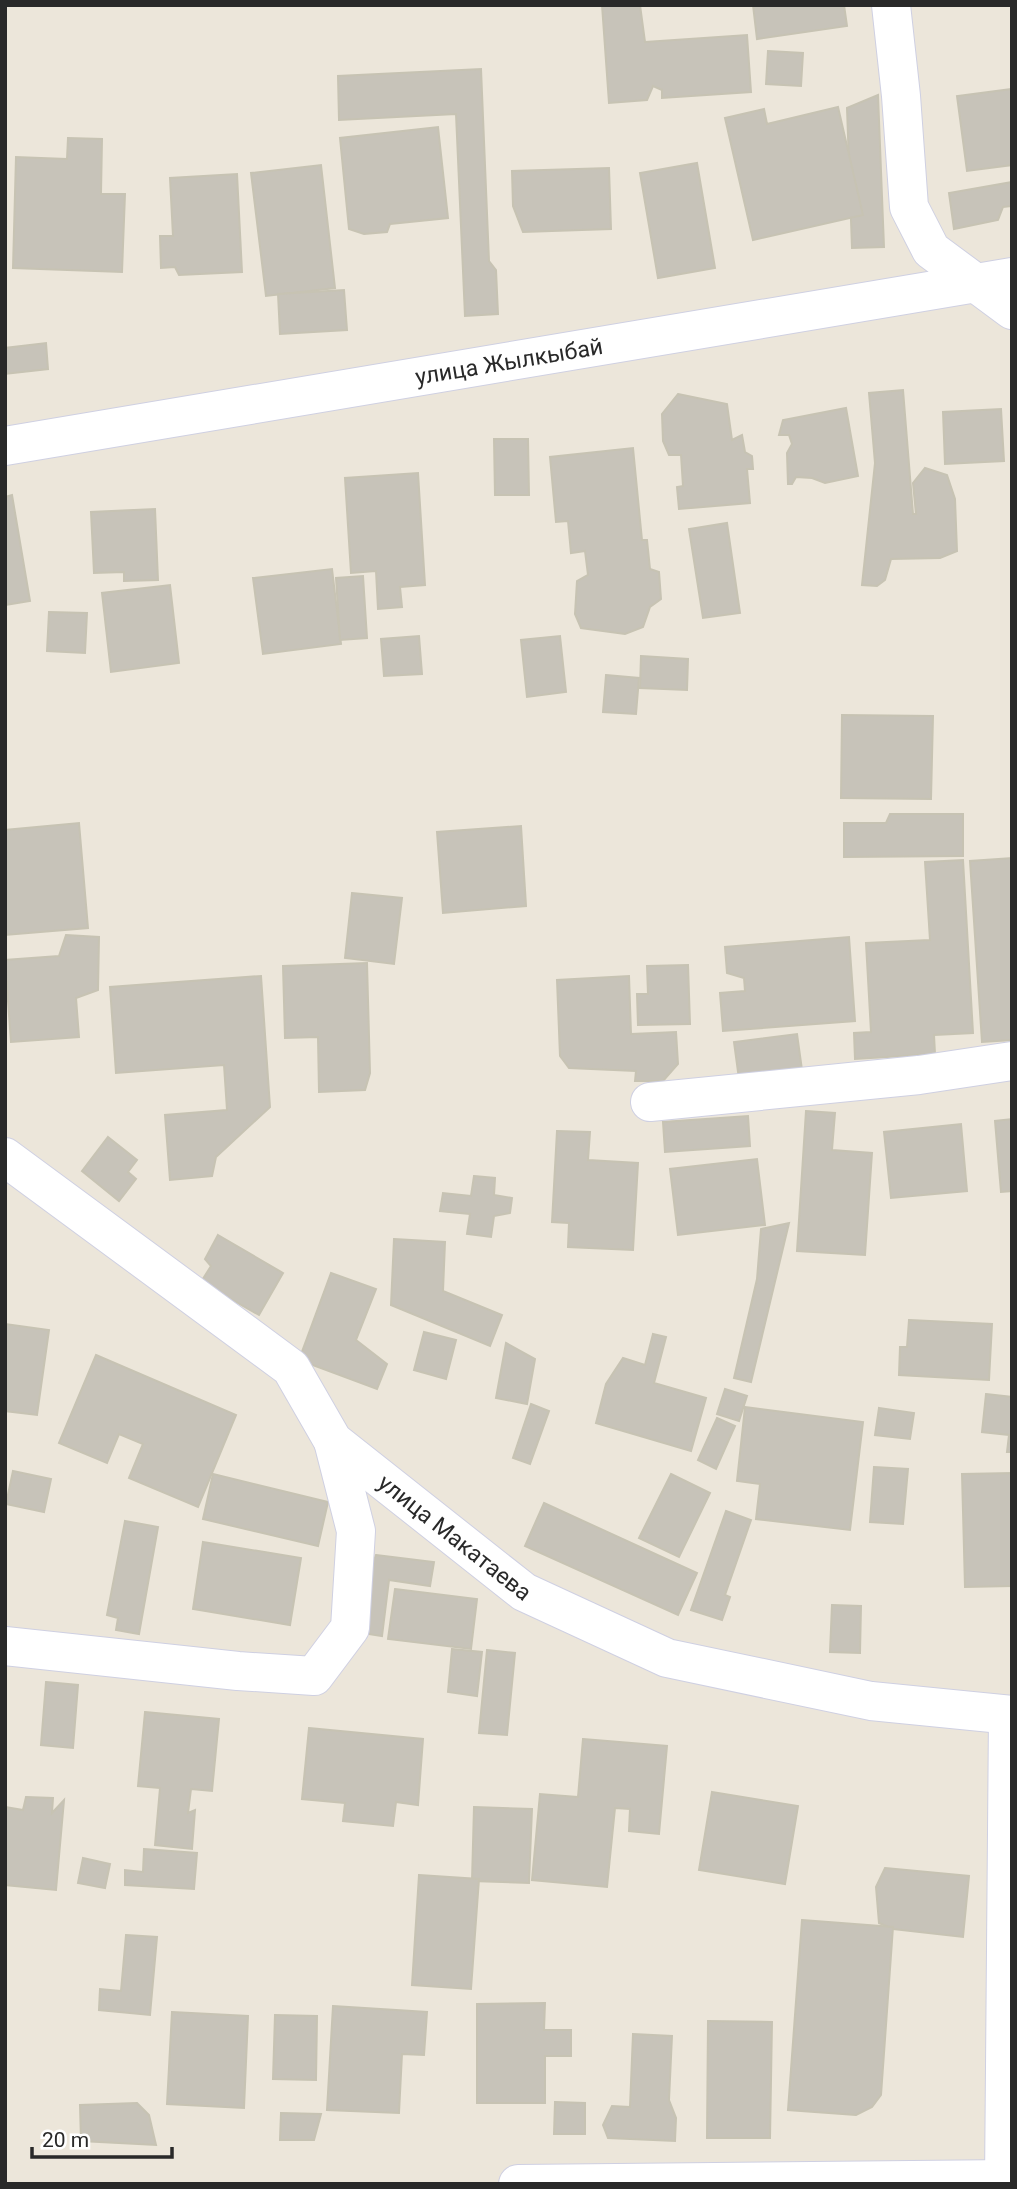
<svg xmlns="http://www.w3.org/2000/svg" width="1017" height="2189" font-family="Roboto,sans-serif">
<style>
.building{fill:#c7c3b9;stroke:#c7c3b3;stroke-width:2}
.lines{fill:none;stroke-linecap:round;stroke-linejoin:round}
.minor-casing{stroke:#cfd0e2;stroke-width:40}
.tertiary-casing{stroke:#cfd0e2;stroke-width:40}
.minor{stroke:#fff;stroke-width:38}
.tertiary{stroke:#fff;stroke-width:38}
.labels{text-anchor:middle;stroke-width:7;stroke-linejoin:round;paint-order:stroke}
.street-label{font-size:23px;fill:#292929;stroke:#fff}
</style>
<rect width="100%" height="100%" fill="#ece6da"/>
<g class="building">
<path d="M602,5H640L645,42L747,35L751,92L662,98V90L653,86L647,100L609,103Z"/>
<path d="M753,5H844L847,26L757,39Z"/>
<path d="M768,51L803,53L801,86L766,84Z"/>
<path d="M481,69L489,261L496,270L498,314L465,316L456,114L339,120L338,76Z"/>
<path d="M1012,89V165L967,171L957,96Z"/>
<path d="M878,95L884,247L852,248L847,108Z"/>
<path d="M838,107L863,215L753,240L725,118L764,109L767,124Z"/>
<path d="M438,127L448,218L390,224L387,232L364,234L349,229L340,138Z"/>
<path d="M68,138L102,139L101,194H125L122,272L13,268L16,157L67,159Z"/>
<path d="M697,163L715,268L658,278L640,173Z"/>
<path d="M321,165L335,288L266,296L251,173Z"/>
<path d="M609,168L611,229L523,232L513,206L512,171Z"/>
<path d="M237,174L242,272L179,275L175,267L161,268L160,236H173L170,178Z"/>
<path d="M1012,182V212L1011,206L1003,207L998,220L954,229L949,193Z"/>
<path d="M344,290L347,330L280,334L278,294Z"/>
<path d="M46,343L48,369L5,374V348Z"/>
<path d="M903,390L913,514H916L913,483L925,468L947,475L955,499L957,551L940,558L891,559L885,580L877,586L862,585L875,463L869,393Z"/>
<path d="M678,394L727,404L732,440L742,435L745,452L752,456L753,469H747L750,503L679,509L677,487L683,486L681,455H669L663,441L662,414Z"/>
<path d="M846,408L858,476L825,483L812,478L796,477L792,484H788L787,453L792,444L789,435H779L783,420Z"/>
<path d="M1001,409L1004,461L945,464L943,412Z"/>
<path d="M494,439H528L529,495H495Z"/>
<path d="M633,448L642,540H647L650,569L659,572L661,599L650,607L643,627L625,634L581,628L575,614L577,581L588,575L585,551L571,553L568,521L556,522L550,457Z"/>
<path d="M418,473L425,585L400,587L402,607L378,609L376,571L351,573L345,478Z"/>
<path d="M12,495L30,601L5,605V497Z"/>
<path d="M155,509L158,580L124,581V572L94,573L91,512Z"/>
<path d="M727,523L740,613L703,618L689,529Z"/>
<path d="M332,569L341,644L263,654L253,578Z"/>
<path d="M363,576L367,638L340,640L336,578Z"/>
<path d="M170,585L179,663L111,672L102,593Z"/>
<path d="M49,612L87,613L85,653L47,651Z"/>
<path d="M419,636L422,674L384,676L381,639Z"/>
<path d="M560,636L566,692L527,697L521,640Z"/>
<path d="M641,656L688,659L687,690L640,688Z"/>
<path d="M606,675L639,678L636,714L603,712Z"/>
<path d="M842,715L933,716L931,799L841,798Z"/>
<path d="M890,814H963V856L844,857V823H886Z"/>
<path d="M79,823L88,928L5,935V830Z"/>
<path d="M521,826L526,906L443,913L437,832Z"/>
<path d="M1012,858V1040L982,1042L970,861Z"/>
<path d="M963,860L973,1033L934,1035L935,1054L855,1059L854,1033L871,1032L866,943L930,940L925,862Z"/>
<path d="M352,893L402,898L394,964L345,958Z"/>
<path d="M66,935L99,937L98,990L76,998L79,1037L11,1042L5,960L59,956Z"/>
<path d="M849,937L855,1021L723,1031L720,993L745,991L744,978L727,973L725,947Z"/>
<path d="M367,963L370,1073L365,1090L319,1092L318,1037L285,1038L283,966Z"/>
<path d="M688,965L690,1024L638,1025L637,994H648L647,966Z"/>
<path d="M261,976L270,1107L216,1157L212,1176L170,1180L165,1115L227,1110L224,1065L116,1073L110,987Z"/>
<path d="M629,976L631,1034L676,1032L678,1064L663,1081H635L636,1071L569,1068L560,1056L557,980Z"/>
<path d="M797,1034L802,1070L739,1079L734,1042Z"/>
<path d="M806,1111L835,1113L832,1150L872,1153L865,1255L797,1251Z"/>
<path d="M748,1116L750,1146L665,1152L663,1122Z"/>
<path d="M1012,1119V1191L1001,1192L995,1121Z"/>
<path d="M961,1124L967,1191L891,1198L884,1132Z"/>
<path d="M557,1131L590,1132L588,1160L638,1163L633,1250L568,1247L569,1223L552,1222Z"/>
<path d="M108,1137L137,1160L128,1172L136,1179L119,1201L82,1171Z"/>
<path d="M757,1159L765,1225L678,1235L670,1169Z"/>
<path d="M474,1176L495,1178L494,1195L512,1198L510,1213L494,1216L491,1237L467,1234L470,1214L440,1211L443,1193L471,1196Z"/>
<path d="M789,1223L751,1382L734,1378L757,1279L761,1229Z"/>
<path d="M218,1235L283,1273L259,1315L201,1282L211,1266L205,1259Z"/>
<path d="M394,1239L445,1242L443,1291L502,1315L490,1346L391,1305Z"/>
<path d="M331,1273L376,1289L356,1340L387,1364L377,1389L299,1360Z"/>
<path d="M909,1320L992,1324L989,1380L899,1375L900,1347H907Z"/>
<path d="M5,1324L49,1330L37,1415L5,1411Z"/>
<path d="M424,1332L456,1340L446,1379L414,1370Z"/>
<path d="M653,1334L666,1337L654,1383L706,1398L691,1451L596,1423L606,1384L623,1358L645,1365Z"/>
<path d="M506,1343L535,1359L527,1404L496,1398Z"/>
<path d="M96,1355L236,1415L198,1507L129,1478L143,1444L119,1434L107,1463L59,1443Z"/>
<path d="M725,1389L747,1396L739,1421L717,1414Z"/>
<path d="M986,1394L1012,1397V1452H1007L1009,1435L982,1432Z"/>
<path d="M531,1404L549,1411L530,1464L513,1458Z"/>
<path d="M745,1407L863,1422L850,1530L756,1519L760,1484L737,1481Z"/>
<path d="M879,1408L914,1413L910,1439L875,1435Z"/>
<path d="M717,1418L735,1426L716,1469L698,1460Z"/>
<path d="M874,1467L908,1469L903,1524L870,1522Z"/>
<path d="M13,1471L51,1479L44,1512L6,1504Z"/>
<path d="M1012,1473V1586L965,1587L962,1474Z"/>
<path d="M213,1474L328,1502L318,1546L203,1519Z"/>
<path d="M671,1474L710,1493L679,1557L639,1538Z"/>
<path d="M544,1503L697,1573L678,1615L525,1546Z"/>
<path d="M726,1511L751,1520L725,1595L730,1597L722,1620L691,1610Z"/>
<path d="M125,1521L158,1527L139,1634L116,1630L118,1618L107,1615Z"/>
<path d="M203,1542L301,1558L290,1625L193,1609Z"/>
<path d="M376,1555L434,1562L430,1586L389,1580L382,1636L362,1633L369,1573Z"/>
<path d="M395,1589L477,1599L471,1649L388,1639Z"/>
<path d="M832,1605L861,1606L860,1653L830,1652Z"/>
<path d="M452,1649L482,1652L477,1696L448,1692Z"/>
<path d="M487,1650L515,1653L507,1735L479,1733Z"/>
<path d="M46,1682L78,1685L73,1748L41,1745Z"/>
<path d="M145,1712L219,1719L212,1791L191,1789L188,1813L195,1810L192,1849L155,1845L160,1788L138,1786Z"/>
<path d="M309,1728L423,1739L418,1805L396,1802L393,1826L343,1821L345,1803L302,1799Z"/>
<path d="M583,1739L667,1746L659,1834L629,1831L630,1809L615,1808L607,1887L532,1880L540,1794L578,1797Z"/>
<path d="M712,1792L798,1806L785,1884L699,1870Z"/>
<path d="M26,1797L53,1798L52,1813L64,1800L56,1890L5,1885V1807L23,1810Z"/>
<path d="M474,1807L532,1809L529,1883L472,1881Z"/>
<path d="M144,1849L197,1853L194,1889L125,1885V1870L143,1872Z"/>
<path d="M83,1858L110,1864L105,1888L78,1883Z"/>
<path d="M885,1868L969,1876L963,1937L893,1929L879,1923L876,1887Z"/>
<path d="M419,1875L479,1879L471,1989L412,1985Z"/>
<path d="M802,1920L893,1927L881,2095L872,2107L856,2115L788,2110Z"/>
<path d="M126,1935L157,1937L150,2015L99,2010L100,1989L121,1991Z"/>
<path d="M545,2003L544,2030H571V2056H545V2103H477V2004Z"/>
<path d="M333,2006L427,2012L424,2055L402,2054L399,2113L327,2110Z"/>
<path d="M172,2012L248,2016L244,2108L167,2104Z"/>
<path d="M275,2015L317,2016L316,2080L273,2079Z"/>
<path d="M708,2021L772,2022L770,2138H707Z"/>
<path d="M633,2034L672,2036L669,2100L676,2118L675,2141L608,2138L603,2125L612,2106L630,2107Z"/>
<path d="M555,2102L585,2103V2134H554Z"/>
<path d="M137,2103L149,2115L156,2145L81,2141L80,2105Z"/>
<path d="M281,2113L321,2114L314,2140H280Z"/>
</g>
<g class="lines">
<g class="minor-casing">
<g id="minor">
<path d="M891,5L901,96L909,207L931,250L1012,310"/>
<path d="M650,1102L919,1075L1012,1061"/>
<path id="s1" d="M5,1157L291,1368L333,1441L524,1592L667,1658L871,1701L1012,1715"/>
<path d="M5,1646L238,1671L314,1676L350,1628L356,1531L333,1441"/>
<path d="M518,2184L1012,2179"/>
<path d="M1004,2184L1008,1715"/>
</g>
</g>
<g class="tertiary-casing">
<g id="tertiary">
<path id="s2" d="M5,446L1012,277"/>
</g>
</g>
<use href="#minor" class="minor"/>
<use href="#tertiary" class="tertiary"/>
</g>
<g class="labels">
<g class="street-label">
<text dy="8" stroke="none"><textPath href="#s2" startOffset="511">улица Жылкыбай</textPath></text>
<text dy="8" stroke="none"><textPath href="#s1" startOffset="595">улица Макатаева</textPath></text>
</g>
</g>
<rect width="1017" height="2189" fill="none" stroke="#292929" stroke-width="14"/>
<path d="M32 2147v10h140v-10" fill="none" stroke="#292929" stroke-width="3.5"/>
<text x="42" y="2147" font-size="21" fill="#292929" stroke="#ffffff" stroke-width="5" paint-order="stroke">20 m</text>
</svg>
